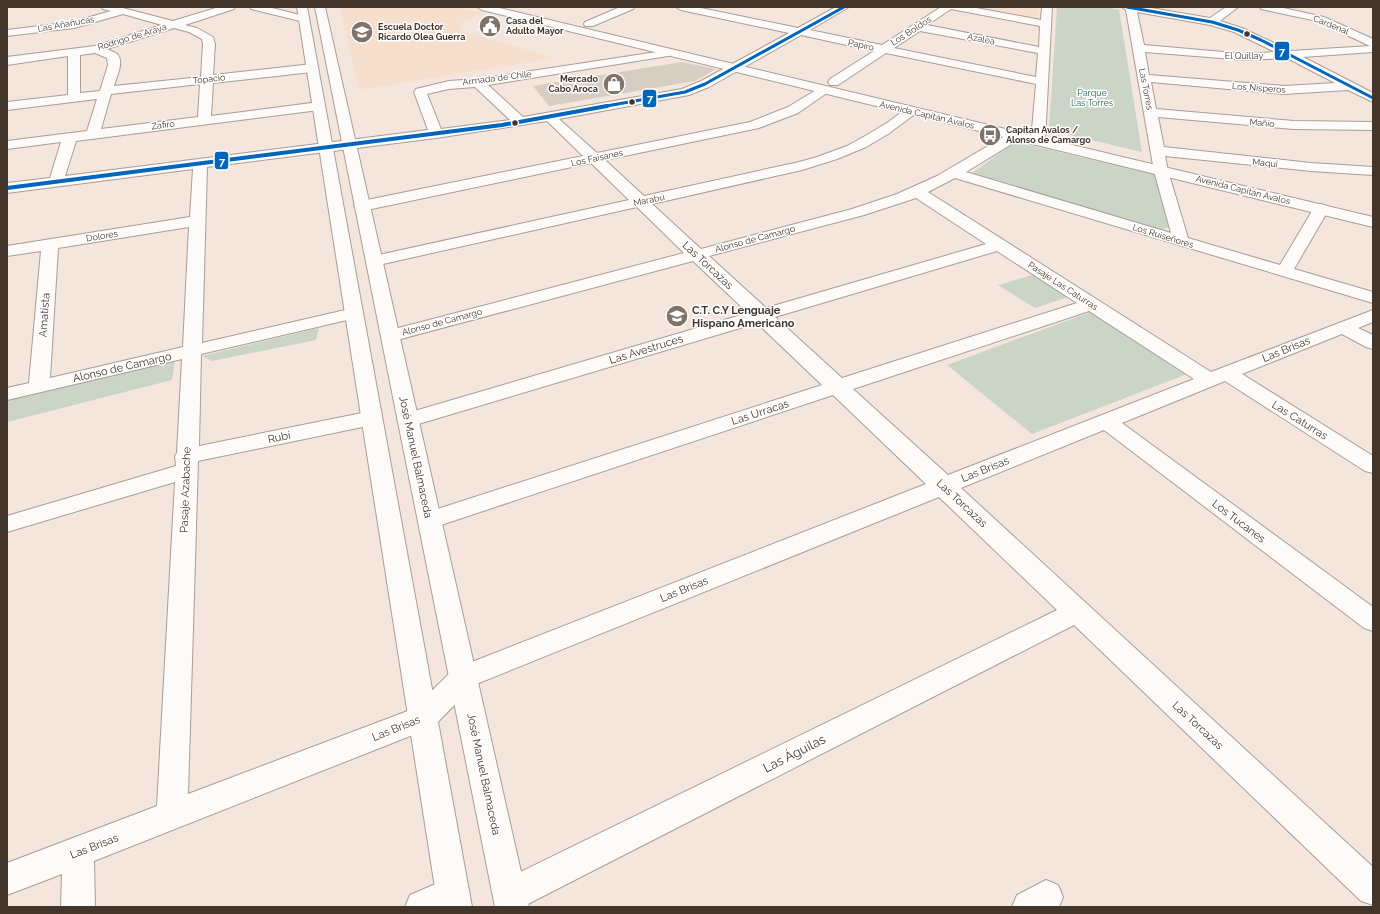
<svg xmlns="http://www.w3.org/2000/svg" width="1380" height="914" font-family="Raleway,sans-serif">
<style>
.built{fill:#f7dfce}
.green{fill:#cad4c7}
.building{fill:#d8cdc3}
.lines{fill:none;stroke-linecap:round;stroke-linejoin:round}
.minor-casing{stroke:#a99d94;stroke-width:2}
.major-casing{stroke:#a99d94;stroke-width:2}
.highway-casing{stroke:#a99d94;stroke-width:2}
.minor{fill:#fdfbfa;fill-rule:evenodd}
.major{fill:#fdfbfa;fill-rule:evenodd}
.highway{fill:#fdfbfa;fill-rule:evenodd}
.bus-1-far1-casing{stroke:#fff;stroke-width:4.5}
.bus-1-casing{stroke:#fff;stroke-width:6}
.bus-1-far1{stroke:#0065bd;stroke-width:3}
.bus-1{stroke:#0065bd;stroke-width:4}
.bus-dot{fill:#42352c;stroke:#fff;stroke-width:1.5}
.labels{text-anchor:middle;stroke-width:3;stroke-linejoin:round;paint-order:stroke}
.far-poi-label{font-size:9px;font-weight:bold;fill:#42352c;stroke:#fff;text-anchor:start}
.far-street-label{font-size:9px;fill:#42352c;stroke:#fff}
.far-park-label{font-size:9px;fill:#236348;stroke:#fff}
.street-label{font-size:11px;fill:#42352c;stroke:#fff}
.poi-label{font-size:11px;font-weight:bold;fill:#42352c;stroke:#fff;text-anchor:start}
.near-street-label{font-size:13px;fill:#42352c;stroke:#fff}
.line-badge{stroke:#fff;stroke-width:1.5}
.badge-label{font-size:11px;text-anchor:middle;font-weight:bold;fill:#fff}
</style>
<rect width="100%" height="100%" fill="#f4e6dc"/>
<g class="built">
<path d="M340,7H459L485,14L463,21L459,30L555,58L359,90Z"/>
<path d="M957,7H1039L1038,22Z"/>
</g>
<g class="green">
<path d="M1057,7H1105L1119,10L1142,152L1049,130Z"/>
<path d="M1016,142L1161,176L1169,227L1161,230L972,173Z"/>
<path d="M1036,274L1068,297L1035,308L998,285Z"/>
<path d="M1091,312L1187,374L1032,434L947,365Z"/>
<path d="M319,328L316,340L212,361L202,356Z"/>
<path d="M175,359L172,380L7,422V400Z"/>
</g>
<path class="building" d="M682,62L716,69L695,81L549,106L533,86Z"/>
<g class="lines">
<g class="minor-casing">
<g id="minor">
<path d="M102,7H119L173,21L219,7H235L234,9L185,25L197,28L213,37L215,44L213,75L312,64L316,65L318,68L316,71L312,72L213,83L211,116L319,102L324,103L325,106L324,109L319,110L76,141L65,176L428,130L414,92L416,89L449,81L478,79L670,50L674,51L676,53L674,55L488,85L523,117L682,89L701,81L789,33L681,10L676,7H696L798,28L836,7H849L810,30L882,45L941,7H971L1041,20L1042,7H1052L1045,141L1043,144L1038,145L1033,144L1031,141L1036,84L886,53L838,85H830L828,82L830,79L874,51L801,35L709,87L689,95L559,119L597,153L750,122L788,107L821,87H829L831,90L798,113L759,128L605,160L644,196L799,162L817,157L847,146L865,136L887,123L907,108H917L919,111L888,134L866,147L837,159L802,170L652,204L701,249L852,209L897,194L937,176L1010,133L1015,132L1020,133L1022,136L1020,139L966,172L1171,233L1154,171L1126,10L1122,7H1145L1210,18L1226,7H1238L1220,21L1242,28L1291,51L1370,46L1317,21L1261,9L1260,7H1279L1324,17L1373,39V52L1303,57L1373,93V102L1348,90L1284,94L1151,82L1156,109L1294,121L1373,122V130L1294,129L1158,117L1164,147L1311,163L1373,167V175L1311,171L1165,156L1168,171L1188,238L1280,265L1315,206L1321,204L1327,206L1329,209L1294,269L1373,292V303L955,178L928,192L1211,372L1373,310V322L1358,328L1373,335V349L1366,347L1342,334L1242,374L1373,456V473L1365,471L1225,381L1122,423L1373,607V631L1364,628L1104,430L961,488L1373,867V905L1361,901L1074,625L522,907H498L493,895L498,883L1057,610L939,497L474,685L433,727L94,861L95,907H61L62,874L7,895V863L157,806L175,482L7,532V516L176,466L175,456L177,453L182,359L7,400V388L29,383L41,251L7,256V246L190,217L193,169L7,193V183L50,178L61,142L7,149V141L87,131L97,99L7,110V102L68,95V56L7,65V57L95,46L162,25L123,14L74,28L7,36V30L73,22L111,11L103,9ZM951,9L1040,26L1039,47L927,25ZM1137,12L1210,25L1234,32L1275,52L1246,54L1144,45ZM174,28L189,32L202,39L203,44L201,77L114,86C116,78 124,63 118,55C116,52 110,51 107,49ZM920,31L1038,53L1036,77L894,48ZM1145,52L1246,60L1287,58L1335,83L1284,86L1149,75ZM95,53L107,58L108,65L100,91L80,93V55ZM200,84L198,117L101,129L111,94ZM475,87L510,120L441,129L427,94L449,89ZM547,121L583,156L362,201L357,203L354,206L357,209L362,211L591,163L629,200L374,256L368,257L366,261L368,265L374,266L637,207L684,253L383,332L381,336L383,340L390,342L397,340L693,261L748,313L401,415L397,420L401,425L408,427L415,425L757,323L822,385L422,514L418,520L422,526L430,528L438,526L833,395L926,484L454,669L413,709L188,794L198,461L372,425L379,423L382,418L379,413L372,411L199,446L201,354L360,317L363,313L360,309L354,308L202,343L207,167L436,138ZM916,198L986,244L766,308L709,256L864,215ZM189,227L183,347L50,378L58,248ZM997,251L1077,303L842,378L775,317ZM1089,311L1194,379L948,475L853,389Z"/>
<path d="M250,7H268L308,17L309,19L304,22L251,9Z"/>
<path d="M620,7H634L633,9L593,26H585L584,24L585,22Z"/>
<path d="M452,877L464,882L469,894L464,906L461,907H405L410,895Z"/>
<path d="M1046,880L1058,885L1063,897L1059,907H1012L1017,895Z"/>
</g>
</g>
<g class="major-casing">
<g id="major">
<path d="M297,7H307L472,907H438Z"/>
<path d="M315,7H325L529,907H495Z"/>
</g>
</g>
<g class="highway-casing">
<path id="highway" d="M477,7H495L1373,217V227L482,10Z"/>
</g>
<use href="#minor" class="minor"/>
<use href="#major" class="major"/>
<use href="#highway" class="highway"/>
<g class="bus-1-far1-casing">
<g id="bus-1-far1">
<path d="M1127,7L1212,22L1238,30L1261,40L1373,98"/>
<path d="M601,107L685,92L705,84L844,7"/>
</g>
</g>
<g class="bus-1-casing">
<path id="bus-1" d="M7,188L502,125L607,106"/>
</g>
<use href="#bus-1-far1" class="bus-1-far1"/>
<use href="#bus-1" class="bus-1"/>
</g>
<defs>
<g id="civic-disc" transform="scale(1.15)"><circle r="9.5" fill="#80736a" stroke="#fff"/><path d="M-.6-6.5H3V-4.5H.6V-3L4-1V1h2V6H-6V1h2V-1L-.6-3ZM-1.2 2.5V6h2.4V2.5Z" fill="#fff"/></g>
<g id="school-disc" transform="scale(1.15)"><circle r="9.5" fill="#80736a" stroke="#fff"/><path d="M0-5L7-2L0 1L-7-2ZM-4 1L0 2.5L4 1V4Q0 6-4 4Z" fill="#fff"/></g>
<g id="shop-disc" transform="scale(1.15)"><circle r="9.5" fill="#80736a" stroke="#fff"/><path d="M-5-2.5h2.3a2.7 3.5 0 0 1 5.4 0H5L5.5 6h-11ZM-1.5-2.5h3a1.5 2.3 0 0 0-3 0Z" fill="#fff"/></g>
<g id="bus-disc" transform="scale(1.15)"><circle r="9.5" fill="#80736a" stroke="#fff"/><path d="M-5-6H5V4H4V6H2V4H-2V6H-4V4H-5ZM-3.5-4V0h7V-4ZM-3.5 1.2v1.5H-2V1.2ZM2 1.2v1.5H3.5V1.2Z" fill="#fff"/></g>
</defs>
<g fill-rule="evenodd">
<use href="#civic-disc" x="490" y="26"/>
<use href="#school-disc" x="362" y="32"/>
<use href="#shop-disc" x="614" y="84"/>
<use href="#bus-disc" x="990" y="135"/>
<use href="#school-disc" x="677" y="316"/>
</g>
<g class="bus-dot">
<circle cx="1247" cy="34" r="3.5"/>
<circle cx="632" cy="102" r="3.5"/>
<circle cx="515" cy="123" r="3.5"/>
</g>
<g class="labels">
<g class="far-poi-label">
<text x="506" y="24">Casa del<tspan x="506" dy="10">Adulto Mayor</tspan></text>
<text x="378" y="30">Escuela Doctor<tspan x="378" dy="10">Ricardo Olea Guerra</tspan></text>
<text x="598" y="82" text-anchor="end">Mercado<tspan x="598" dy="10">Cabo Aroca</tspan></text>
<text x="1006" y="133">Capitan Avalos /<tspan x="1006" dy="10">Alonso de Camargo</tspan></text>
</g>
<g class="far-street-label">
<text transform="translate(66 24) rotate(-10)" y="3">Las Añañucas</text>
<text transform="translate(1331 25) rotate(22)" y="3">Cardenal</text>
<text transform="translate(911 31) rotate(-33)" y="3">Los Boldos</text>
<text transform="translate(132 37) rotate(-17)" y="3">Rodrigo de Araya</text>
<text transform="translate(981 39) rotate(11)" y="3">Azalea</text>
<text transform="translate(861 45) rotate(12)" y="3">Papiro</text>
<text x="1244" y="59">El Quillay</text>
<text transform="translate(497 78) rotate(-7)" y="3">Armada de Chile</text>
<text transform="translate(209 79) rotate(-6)" y="3">Topacio</text>
<text transform="translate(1259 88) rotate(4)" y="3">Los Nísperos</text>
<text transform="translate(1146 89) rotate(79)" y="3">Las Torres</text>
<text transform="translate(927 115) rotate(13)" y="3">Avenida Capitán Ávalos</text>
<text transform="translate(1262 123) rotate(5)" y="3">Mañío</text>
<text transform="translate(163 125) rotate(-7)" y="3">Zafiro</text>
<text transform="translate(597 158) rotate(-12)" y="3">Los Faisanes</text>
<text transform="translate(1265 163) rotate(6)" y="3">Maqui</text>
<text transform="translate(1243 190) rotate(14)" y="3">Avenida Capitán Ávalos</text>
<text transform="translate(649 200) rotate(-12)" y="3">Marabú</text>
<text transform="translate(102 236) rotate(-9)" y="3">Dolores</text>
<text transform="translate(1163 236) rotate(17)" y="3">Los Ruiseñores</text>
<text transform="translate(755 239) rotate(-15)" y="3">Alonso de Camargo</text>
<text transform="translate(1063 286) rotate(33)" y="3">Pasaje Las Caturras</text>
<text transform="translate(442 322) rotate(-15)" y="3">Alonso de Camargo</text>
</g>
<g class="far-park-label">
<text x="1092" y="96">Parque<tspan x="1092" dy="10">Las Torres</tspan></text>
</g>
<g class="street-label">
<text transform="translate(708 265) rotate(43)" y="4">Las Torcazas</text>
<text transform="translate(44 315) rotate(-86)" y="4">Amatista</text>
<text transform="translate(646 349) rotate(-17)" y="4">Las Avestruces</text>
<text transform="translate(1286 349) rotate(-22)" y="4">Las Brisas</text>
<text transform="translate(122 367) rotate(-13)" y="4">Alonso de Camargo</text>
<text transform="translate(760 412) rotate(-18)" y="4">Las Urracas</text>
<text transform="translate(1300 420) rotate(32)" y="4">Las Caturras</text>
<text transform="translate(279 437) rotate(-12)" y="4">Rubí</text>
<text transform="translate(416 457) rotate(78)" y="4">José Manuel Balmaceda</text>
<text transform="translate(985 469) rotate(-22)" y="4">Las Brisas</text>
<text transform="translate(185 490) rotate(-88)" y="4">Pasaje Azabache</text>
<text transform="translate(962 503) rotate(43)" y="4">Las Torcazas</text>
<text transform="translate(1239 521) rotate(37)" y="4">Los Tucanes</text>
<text transform="translate(684 589) rotate(-22)" y="4">Las Brisas</text>
<text transform="translate(1198 725) rotate(43)" y="4">Las Torcazas</text>
<text transform="translate(396 728) rotate(-22)" y="4">Las Brisas</text>
<text transform="translate(484 774) rotate(78)" y="4">José Manuel Balmaceda</text>
<text transform="translate(94 846) rotate(-21)" y="4">Las Brisas</text>
</g>
<g class="poi-label">
<text x="692" y="314">C.T. C.Y Lenguaje<tspan x="692" dy="13">Hispano Americano</tspan></text>
</g>
<g class="near-street-label">
<text transform="translate(794 753) rotate(-27)" y="5">Las Águilas</text>
</g>
</g>
<g class="line-badge">
<rect x="1274" y="41" width="16" height="20" rx="4" fill="#0065bd"/>
<rect x="642" y="89" width="15" height="19" rx="4" fill="#0065bd"/>
<rect x="214" y="151" width="15" height="19" rx="4" fill="#0065bd"/>
</g>
<g class="badge-label">
<text x="1282" y="55">7</text>
<text x="650" y="102">7</text>
<text x="222" y="165">7</text>
</g>
<rect width="1380" height="914" fill="none" stroke="#42352c" stroke-width="16"/>
</svg>
